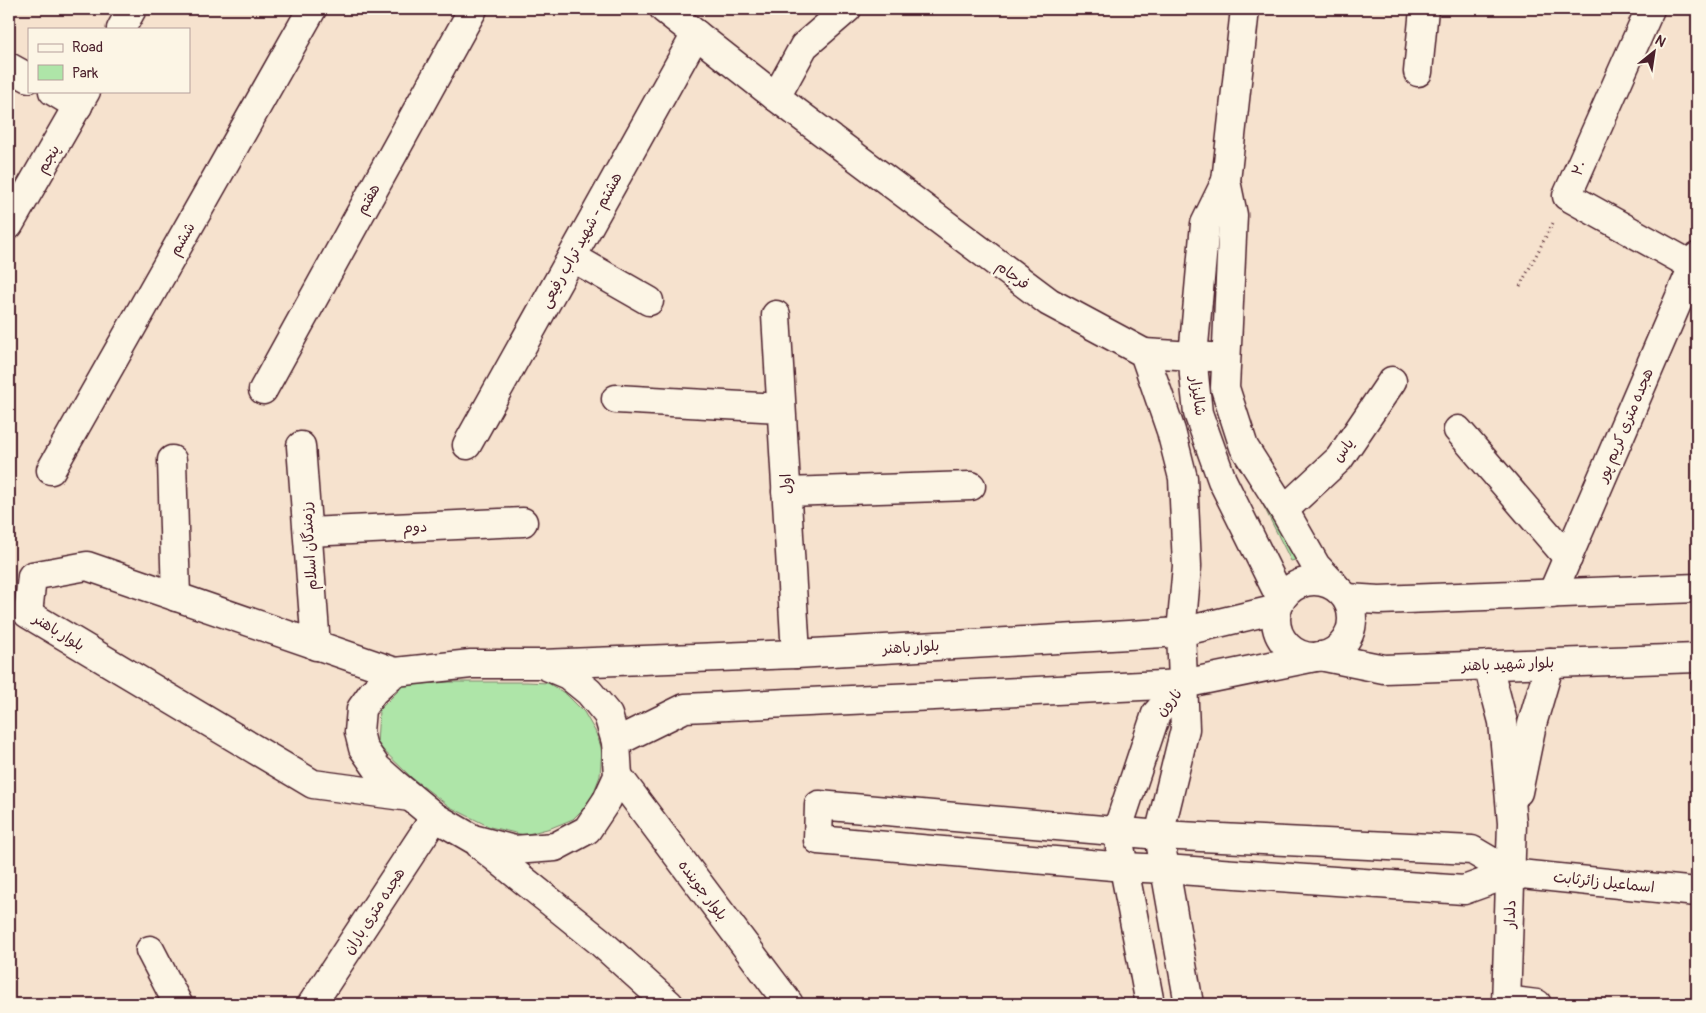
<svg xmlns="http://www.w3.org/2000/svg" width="1706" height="1013" font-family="Pangolin,'Playpen Sans Arabic',sans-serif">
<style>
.green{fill:#aee5a8;stroke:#7c826a}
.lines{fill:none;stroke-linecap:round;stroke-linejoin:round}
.minor-casing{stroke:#4a1f2b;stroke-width:31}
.path{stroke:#4a1f2b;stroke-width:3;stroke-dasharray:1 4;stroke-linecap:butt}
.minor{stroke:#fcf5e5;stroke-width:28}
.labels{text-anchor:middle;stroke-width:5;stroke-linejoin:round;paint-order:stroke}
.street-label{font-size:15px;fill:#4a1f2b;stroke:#fcf5e5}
</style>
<rect width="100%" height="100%" fill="#f6e2ce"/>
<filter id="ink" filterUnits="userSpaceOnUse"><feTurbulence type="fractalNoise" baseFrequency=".02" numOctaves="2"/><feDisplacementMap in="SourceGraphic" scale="10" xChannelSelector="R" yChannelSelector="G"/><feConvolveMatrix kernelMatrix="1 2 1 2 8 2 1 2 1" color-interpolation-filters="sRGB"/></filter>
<g filter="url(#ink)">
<g class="green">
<path d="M1259,497L1312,556L1291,561Z"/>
<path d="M450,682H527L548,683L566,694L584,712L595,731L602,749L600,776L590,802L573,819L551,828L524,835L490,827L450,807L412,778L377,744L379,710L404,685Z"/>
</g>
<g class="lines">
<g class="minor-casing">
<g id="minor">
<path d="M664,9L776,97L1049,302L1144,353L1171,431L1183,478L1187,566L1181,632L1185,729L1159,835L1189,1004"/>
<path d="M1245,9L1226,181L1233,215L1225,388L1244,447L1284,510L1316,566L1335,586"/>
<path d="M1650,9L1567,196L1693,266"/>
<path d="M121,29L132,9"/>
<path d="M9,67L29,78"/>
<path d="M1418,72L1424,9"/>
<path d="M53,91L78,106"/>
<path d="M776,97L804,46L847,9"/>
<path d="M1226,181L1205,224L1193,356L1194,375L1198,413L1222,480L1281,599"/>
<path d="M9,225L86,91"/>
<path d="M572,257L649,301"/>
<path d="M776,315L796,654"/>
<path d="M1144,353L1210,357"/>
<path d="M263,390L473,9"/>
<path d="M616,399L781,408"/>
<path d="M1458,430L1568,558"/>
<path d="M467,445L696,34"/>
<path d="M301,446L316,646"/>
<path d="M172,460L176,597"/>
<path d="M51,470L312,9"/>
<path d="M786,492L971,486"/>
<path d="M1284,510L1339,459L1392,381"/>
<path d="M308,532L523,522"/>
<circle cx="1314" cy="619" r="38"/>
<path d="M1552,594L1697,257"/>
<path d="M1347,598L1379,600L1697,588"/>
<path d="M471,664H542L568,675L589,692L608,715L616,742L618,776L607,800L587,830L555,847L514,850L473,839L435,817L395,784L377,768L363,748L359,732L361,709L373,692L395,672Z"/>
<path d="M542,664L796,654L1181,632L1277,609"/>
<path d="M1488,665L1503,722L1512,823L1506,1004"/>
<path d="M395,672L87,566L32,576L28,614L313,784L410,797"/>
<path d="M616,742L685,708L1183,684L1320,656L1384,669L1697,658"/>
<path d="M618,776L789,1004"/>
<path d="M1518,792L1532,724L1550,663"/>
<path d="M480,845L598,940L669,1004"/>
<path d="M1511,873L1464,890L1165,869L1124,867L818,840L819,805L1159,835L1472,850L1511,873L1697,892"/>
<path d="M150,950L178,1004"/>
<path d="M1506,1000L1537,1004"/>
<path d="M312,1004L435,817"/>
<path d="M1150,1004L1117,831L1156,714L1183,684"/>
</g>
</g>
<path class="path" d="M1520,286L1554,221"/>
<use href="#minor" class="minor"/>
</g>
</g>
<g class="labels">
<g class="street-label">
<text transform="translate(48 159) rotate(-60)" y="5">پنجم</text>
<text transform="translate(1579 168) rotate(-66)" y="5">۲۰</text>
<text transform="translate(368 199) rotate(-61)" y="5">هفتم</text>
<text transform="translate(182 239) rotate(-60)" y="5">ششم</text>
<text transform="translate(581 240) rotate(-61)" y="5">هشتم - شهید تراب رفیعی</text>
<text transform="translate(1013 275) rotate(37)" y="5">فرجام</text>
<text transform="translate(1198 396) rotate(81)" y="5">شالیزار</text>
<text transform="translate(1625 425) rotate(-67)" y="5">هجده متری کریم پور</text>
<text transform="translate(1343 450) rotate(-53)" y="5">یاس</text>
<text transform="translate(786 484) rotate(-93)" y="5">اول</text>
<text transform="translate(415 527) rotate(-3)" y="5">دوم</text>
<text transform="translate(309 546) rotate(-94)" y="5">رزمندگان اسلام</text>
<text transform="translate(59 632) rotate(32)" y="5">بلوار باهنر</text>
<text transform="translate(911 647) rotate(-3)" y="5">بلوار باهنر</text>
<text transform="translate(1508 664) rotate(-2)" y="5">بلوار شهید باهنر</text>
<text transform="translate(1169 702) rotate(-49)" y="5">نارون</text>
<text transform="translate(1604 882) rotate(6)" y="5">اسماعیل زائرثابت</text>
<text transform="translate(703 890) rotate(53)" y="5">بلوار جوینده</text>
<text transform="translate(374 911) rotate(-57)" y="5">هجده متری باران</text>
<text transform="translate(1510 914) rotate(-88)" y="5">دلدار</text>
</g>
</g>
<rect width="1706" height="1013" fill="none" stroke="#fcf5e5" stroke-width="30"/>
<rect x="15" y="15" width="1676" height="983" fill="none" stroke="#4a1f2b" stroke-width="2" filter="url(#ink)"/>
<rect x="28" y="28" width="162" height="65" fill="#fcf5e5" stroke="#b59f9b"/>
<rect x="38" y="44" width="25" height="8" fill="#fcf5e5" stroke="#b59f9b"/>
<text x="72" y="52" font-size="15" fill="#4a1f2b">Road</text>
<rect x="38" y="65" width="25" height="15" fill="#aee5a8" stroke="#b59f9b"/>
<text x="72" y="78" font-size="15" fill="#4a1f2b">Park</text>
<g transform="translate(1654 52) rotate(30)" stroke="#fcf5e5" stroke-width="4" paint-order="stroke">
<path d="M0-4L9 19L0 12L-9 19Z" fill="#4a1f2b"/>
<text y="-8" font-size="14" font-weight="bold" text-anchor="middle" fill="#4a1f2b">N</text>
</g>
</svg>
